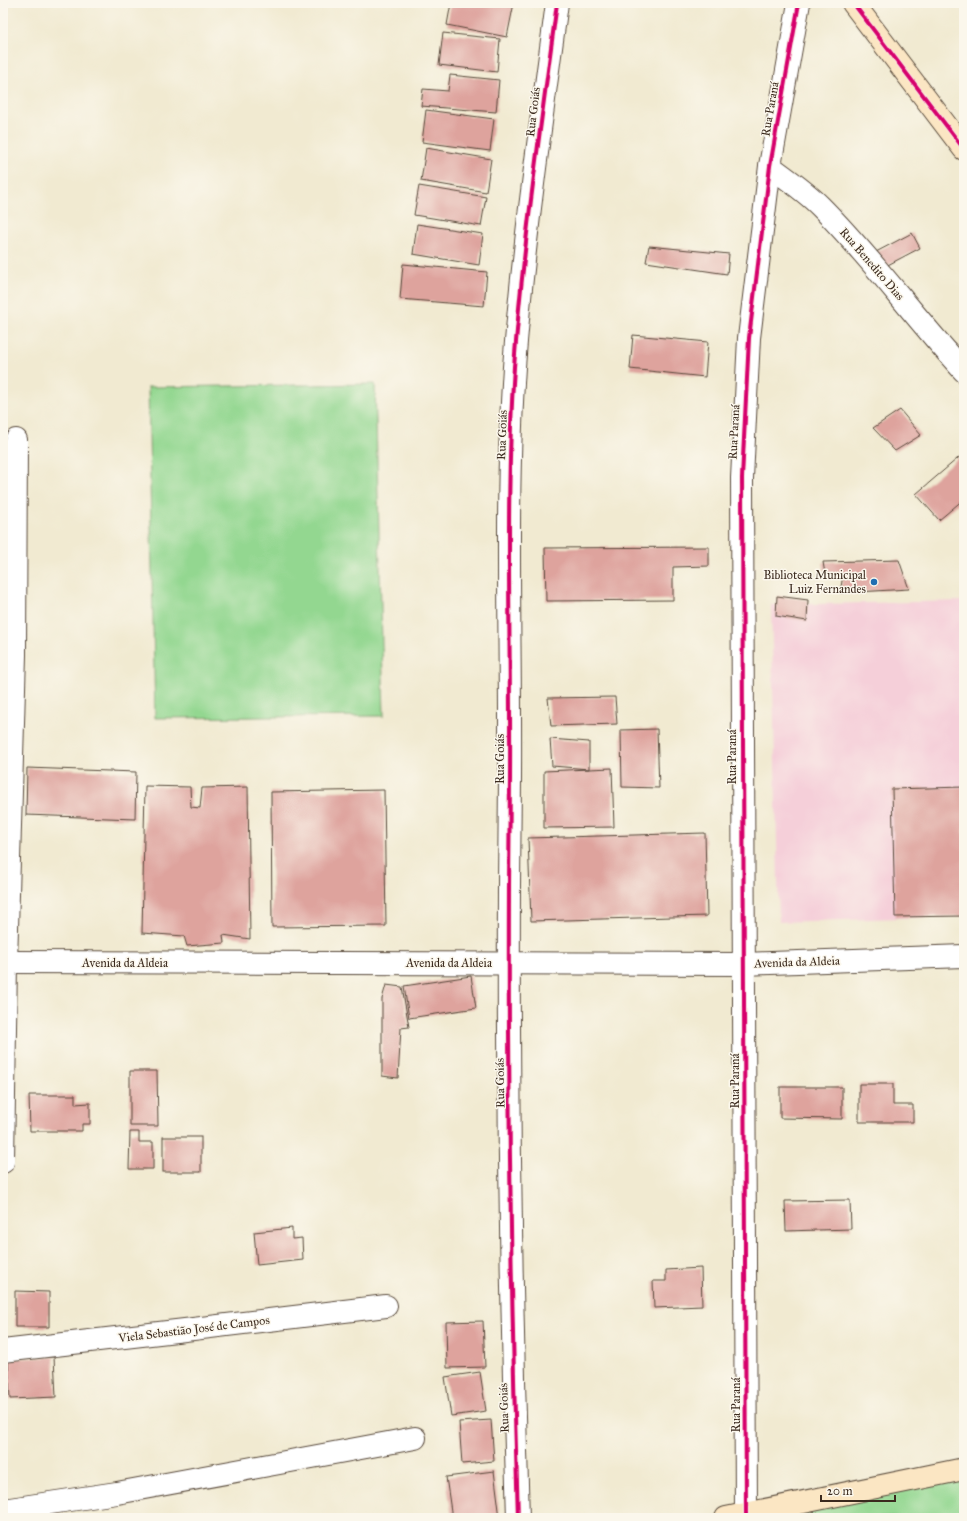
<svg xmlns="http://www.w3.org/2000/svg" width="967" height="1521" font-family="'IM FELL Great Primer',serif">
<style>
.built{fill:#f5cfd9}
.green{fill:#93d790;stroke:#678057}
.building{fill:#dea39d}
.lines{fill:none;stroke-linecap:round;stroke-linejoin:round}
.street-casing{stroke:#564739;stroke-width:24}
.secondary-casing{stroke:#564739;stroke-width:24}
.street{stroke:#fff;stroke-width:22}
.secondary{stroke:#fbe6c3;stroke-width:22}
.cycleway-casing{stroke:#fbf7ec;stroke-width:6}
.cycleway{stroke:#d6006c;stroke-width:4}
.poi-dot{fill:#1f6fb2;stroke:#fbf7ec;stroke-width:1.5}
.labels{text-anchor:middle;stroke-width:3;stroke-linejoin:round;paint-order:stroke}
.street-label{font-size:12px;fill:#3b2a1e;stroke:#fbf7ec}
.poi-label{font-size:12px;fill:#3b2a1e;stroke:#fbf7ec;text-anchor:end}
</style>
<rect width="100%" height="100%" fill="#fbf7ec"/>
<filter id="ink" filterUnits="userSpaceOnUse"><feTurbulence type="fractalNoise" baseFrequency=".025" numOctaves="2"/><feDisplacementMap in="SourceGraphic" scale="8" xChannelSelector="R" yChannelSelector="G"/><feConvolveMatrix kernelMatrix="1 2 1 2 8 2 1 2 1" color-interpolation-filters="sRGB"/></filter>
<filter id="wash" filterUnits="userSpaceOnUse"><feTurbulence type="fractalNoise" baseFrequency=".012" numOctaves="4" result="noise"/><feDisplacementMap in="SourceGraphic" scale="16" xChannelSelector="R" yChannelSelector="G"/><feGaussianBlur stdDeviation="0.9" result="paint"/><feColorMatrix in="noise" values="0 0 0 0 0 0 0 0 0 0 0 0 0 0 0 0 0 1.4 0 .05"/><feComposite in="paint" operator="in"/></filter>
<g filter="url(#wash)">
<rect width="100%" height="100%" fill="#f1ead1"/>
<path class="built" d="M964,601V916L779,922L771,605Z"/>
<g class="green">
<path d="M375,384L384,716L155,718L148,387Z"/>
<path d="M964,1477V1518H761Z"/>
</g>
<g id="blocks">
<g class="building">
<path d="M451,3H514L507,37L447,25Z"/>
<path d="M443,33L500,39L497,72L439,65Z"/>
<path d="M450,75L499,80L496,112L421,106L423,89L448,91Z"/>
<path d="M426,110L494,119L490,151L422,142Z"/>
<path d="M426,148L491,159L486,192L421,181Z"/>
<path d="M419,186L486,197L481,226L414,215Z"/>
<path d="M417,224L483,234L479,265L413,254Z"/>
<path d="M912,233L920,248L884,267L876,252Z"/>
<path d="M649,246L729,254L727,274L646,262Z"/>
<path d="M403,264L487,272L484,306L400,299Z"/>
<path d="M633,335L708,342L705,377L630,369Z"/>
<path d="M900,410L921,435L895,451L873,428Z"/>
<path d="M964,453V499L939,520L916,494Z"/>
<path d="M709,547V566L673,567V600L546,601L545,548Z"/>
<path d="M899,560L909,589L840,593L843,575L825,574L823,562Z"/>
<path d="M777,596L808,600L807,621L776,616Z"/>
<path d="M615,697L617,724L551,726L548,698Z"/>
<path d="M657,729L659,788L622,787L621,730Z"/>
<path d="M550,739L589,742V769L552,766Z"/>
<path d="M27,768L136,772L135,819L26,815Z"/>
<path d="M612,768L614,827L544,828V771Z"/>
<path d="M145,786L190,787L191,807L200,808L202,788L248,787L250,939L223,935L224,943L187,946L184,936L142,933Z"/>
<path d="M964,787V916L895,917L892,789Z"/>
<path d="M384,790L386,926L272,927L271,792Z"/>
<path d="M705,833L707,916L531,921L528,838Z"/>
<path d="M471,976L476,1008L409,1018L404,986Z"/>
<path d="M386,985L402,987L409,1027L401,1028L398,1078L382,1076V999Z"/>
<path d="M130,1071H157L158,1126H130Z"/>
<path d="M859,1084H893V1105H913V1122H859Z"/>
<path d="M780,1087H842V1119L780,1118Z"/>
<path d="M29,1095H75V1104L90,1103V1124H82V1131H30Z"/>
<path d="M130,1132H139V1142H153V1169H129Z"/>
<rect x="163" y="1137" width="38" height="35"/>
<path d="M850,1200L851,1229L786,1231L785,1201Z"/>
<path d="M292,1228V1239L302,1238L303,1260L257,1265L254,1232Z"/>
<path d="M701,1268L702,1306L654,1308L653,1281H666V1270Z"/>
<path d="M15,1291L49,1292V1327H15Z"/>
<path d="M483,1321L485,1367L447,1368L446,1322Z"/>
<path d="M54,1357L56,1397L10,1399L8,1359Z"/>
<path d="M480,1372L486,1411L451,1416L445,1377Z"/>
<path d="M491,1420L494,1461L462,1464L459,1422Z"/>
<path d="M494,1471L500,1518H452L446,1477Z"/>
</g>
</g>
</g>
<g filter="url(#ink)">
<use href="#blocks" fill-opacity="0" stroke="#564739" stroke-width="1"/>
<g class="lines">
<g class="street-casing">
<g id="street">
<path d="M770,166C787,179 805,191 820,206C872,258 914,317 964,371"/>
<path d="M6,962L744,964L964,956"/>
<path d="M3,1162L6,962L15,655L16,440"/>
<path d="M3,1351C131,1337 258,1321 386,1306"/>
<path d="M3,1510L117,1493L415,1438"/>
<path d="M746,1515L742,478L749,338L770,166L799,3"/>
<path d="M518,1518C511,1307 508,1096 509,885C509,849 510,814 510,778C511,641 505,503 514,367C523,245 541,124 557,3"/>
</g>
</g>
<g class="secondary-casing">
<g id="secondary">
<path d="M853,3L964,149"/>
<path d="M726,1518L964,1469"/>
</g>
</g>
<use href="#street" class="street"/>
<use href="#secondary" class="secondary"/>
<g class="cycleway-casing">
<g id="cycleway">
<path d="M853,3L964,149"/>
<path d="M746,1515L742,478L749,338L770,166L799,3"/>
<path d="M518,1518C511,1307 508,1096 509,885C509,849 510,814 510,778C511,641 505,503 514,367C523,245 541,124 557,3"/>
</g>
</g>
<use href="#cycleway" class="cycleway"/>
</g>
</g>
<circle class="poi-dot" cx="874" cy="582" r="4"/>
<g class="labels">
<g class="street-label">
<text transform="translate(770 109) rotate(-80)" y="4">Rua Paraná</text>
<text transform="translate(533 112) rotate(-83)" y="4">Rua Goiás</text>
<text transform="translate(872 264) rotate(49)" y="4">Rua Benedito Dias</text>
<text transform="translate(734 432) rotate(-87)" y="4">Rua Paraná</text>
<text transform="translate(502 435) rotate(-88)" y="4">Rua Goiás</text>
<text transform="translate(732 757) rotate(-90)" y="4">Rua Paraná</text>
<text transform="translate(500 759) rotate(-90)" y="4">Rua Goiás</text>
<text transform="translate(797 962) rotate(-2)" y="4">Avenida da Aldeia</text>
<text x="125" y="967">Avenida da Aldeia</text>
<text x="449" y="967">Avenida da Aldeia</text>
<text transform="translate(735 1081) rotate(-90)" y="4">Rua Paraná</text>
<text transform="translate(500 1083) rotate(-91)" y="4">Rua Goiás</text>
<text transform="translate(194 1329) rotate(-7)" y="4">Viela Sebastião José de Campos</text>
<text transform="translate(736 1405) rotate(-90)" y="4">Rua Paraná</text>
<text transform="translate(504 1408) rotate(-92)" y="4">Rua Goiás</text>
</g>
<g class="poi-label">
<text x="866" y="579">Biblioteca Municipal<tspan x="866" dy="14">Luiz Fernandes</tspan></text>
</g>
</g>
<rect width="967" height="1521" fill="none" stroke="#fbf7ec" stroke-width="16"/>
<path d="M821 1495v6h74v-6" fill="none" stroke="#3b2a1e" stroke-width="2"/>
<text x="827" y="1495" font-size="12" fill="#3b2a1e" stroke="#fbf7ec" stroke-width="3" paint-order="stroke">20 m</text>
</svg>
